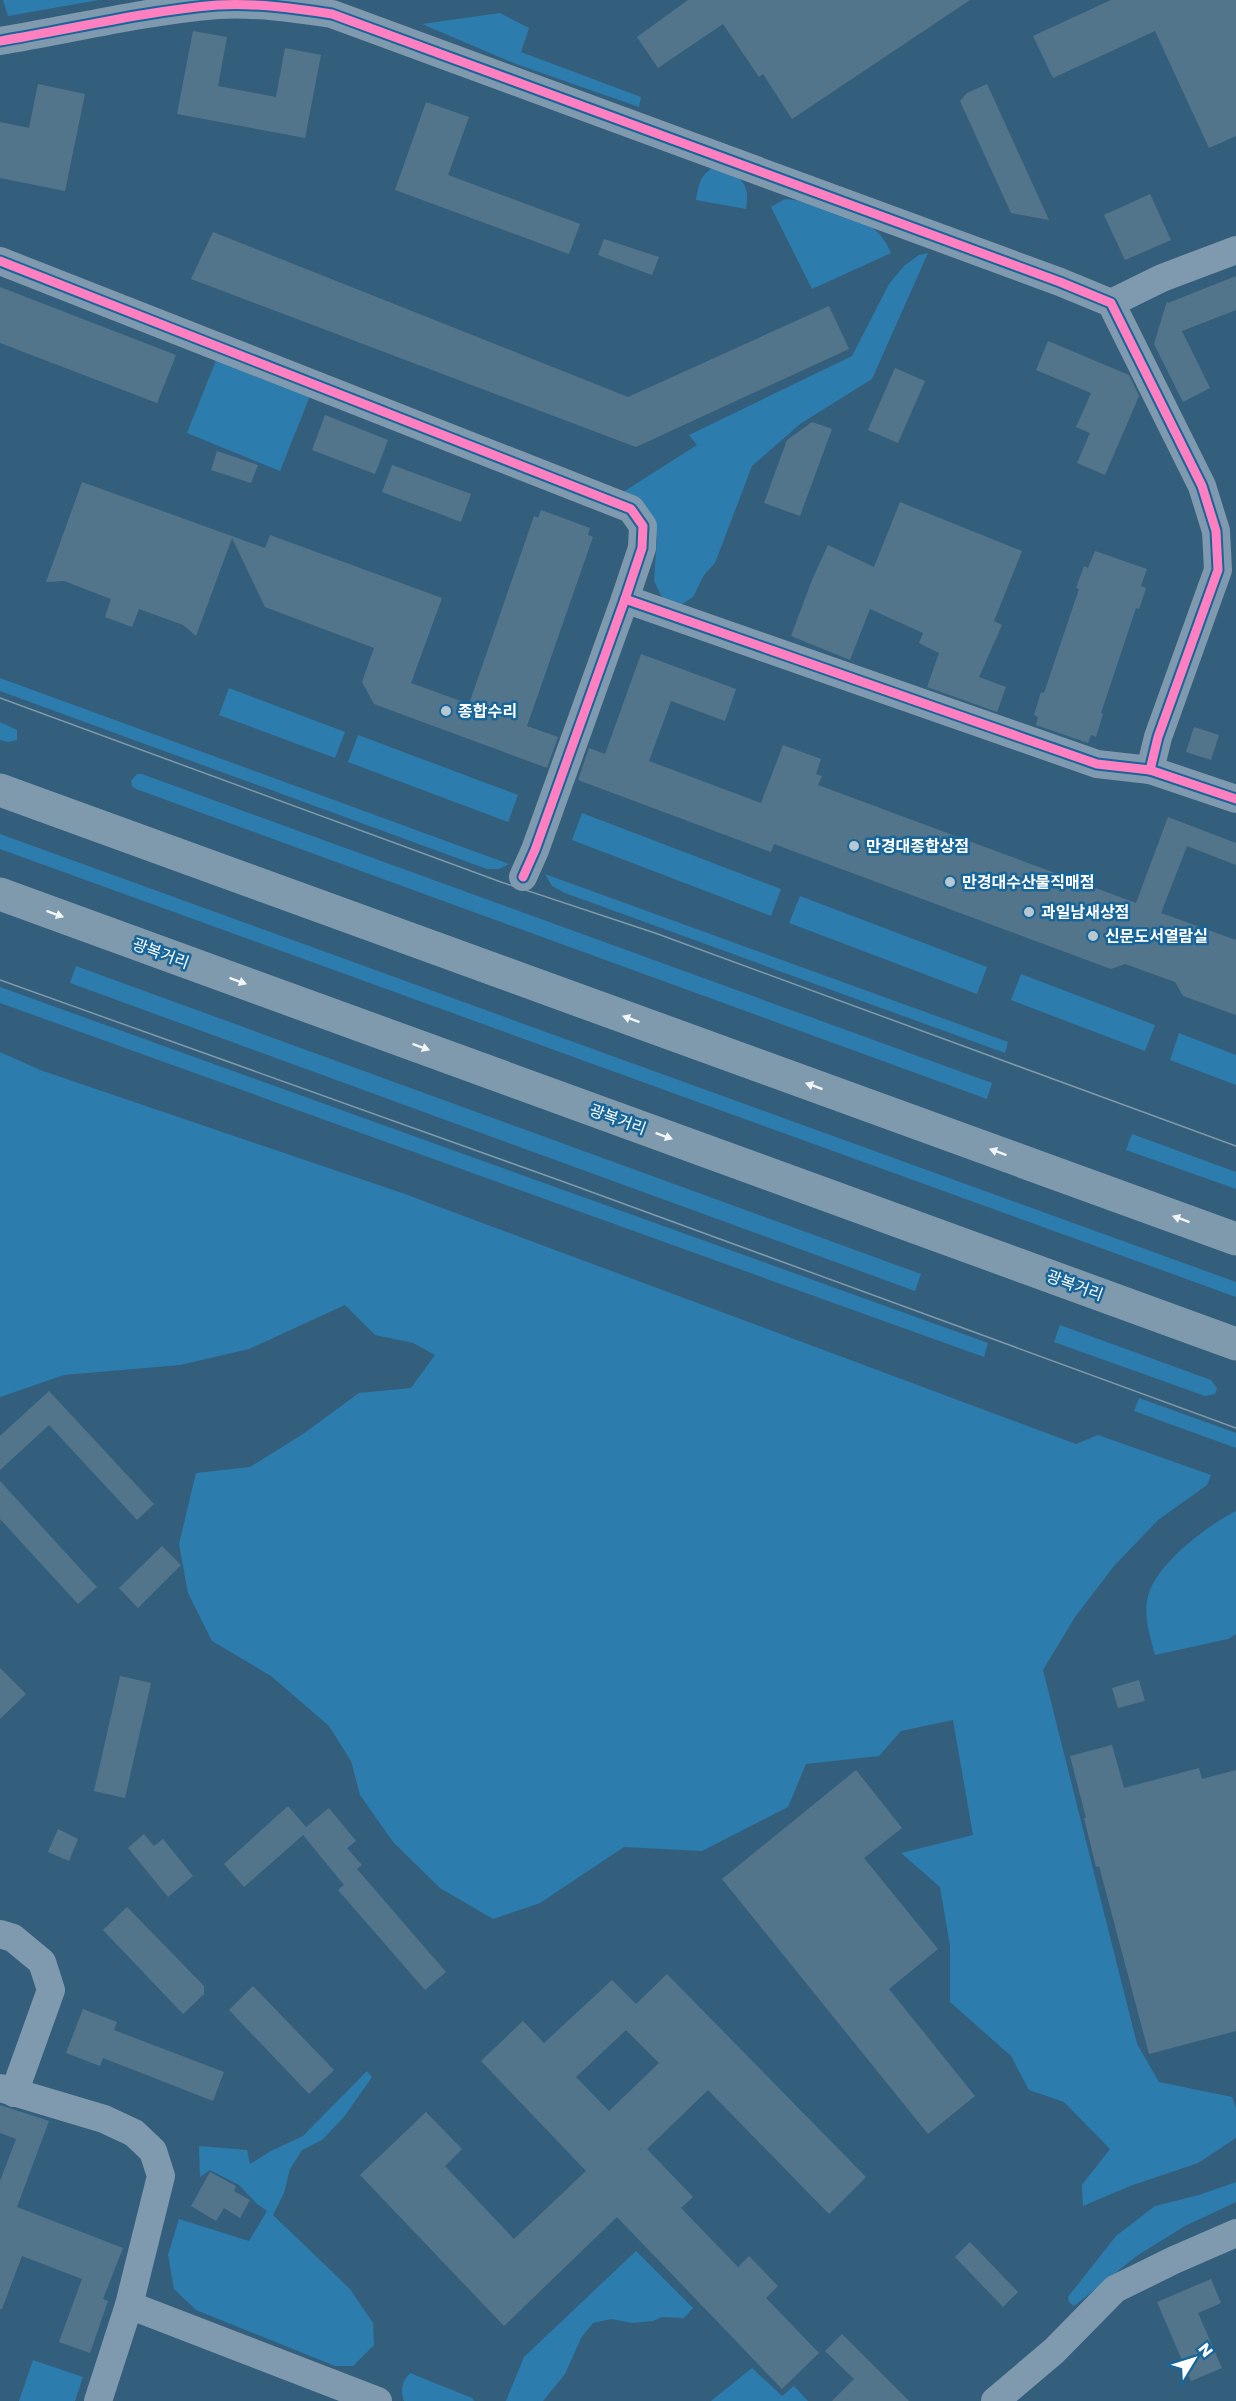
<svg xmlns="http://www.w3.org/2000/svg" width="1236" height="2401" font-family="Poppins,'Noto Sans KR',sans-serif">
<style>
.green{fill:#2c7cae}
.building{fill:#53758b;fill-rule:evenodd}
.lines{fill:none;stroke-linecap:round;stroke-linejoin:round}
.street{stroke:#7f9aae;stroke-width:28}
.highway{stroke:#7f9aac;stroke-width:33}
.tram{stroke:#7f9aac;stroke-width:1.5}
.cycleway-casing{stroke:#176599;stroke-width:13}
.cycleway{stroke:#ff80c0;stroke-width:9}
.oneway{fill:#f2f5f7}
.poi-dot{fill:#b8c7d1;stroke:#176599;stroke-width:2}
.labels{text-anchor:middle;stroke-width:5;stroke-linejoin:round;paint-order:stroke}
.poi-label{font-size:16px;font-weight:bold;fill:#fff;stroke:#176599;text-anchor:start}
.street-label{font-size:16px;fill:#fff;stroke:#176599}
</style>
<rect width="100%" height="100%" fill="#345f7c"/>
<g class="green">
<path d="M3,0H99L8,16Z"/>
<path d="M500,13L529,28L521,52L641,97L639,107L516,64L422,24Z"/>
<path d="M716,166C739,177 751,180 746,209L696,200C699,184 700,174 716,166Z"/>
<path d="M785,199C803,200 855,217 871,227C881,233 887,244 891,253L812,289L771,207Z"/>
<path d="M928,253L872,379L800,424L752,466L715,563L704,575L693,597L679,606L664,601L654,581L657,538L649,520L623,492L697,445L689,435L852,356L889,284L904,266L919,255Z"/>
<path d="M219,353L312,391L280,471L187,433Z"/>
<path d="M0,678L509,864L499,869H487L0,691Z"/>
<path d="M229,688L345,732L335,758L219,715Z"/>
<path d="M0,722L17,730V740L8,742L0,740Z"/>
<path d="M358,735L518,795L508,822L348,762Z"/>
<path d="M137,774H142L992,1083L987,1099L136,789L132,786L131,781Z"/>
<path d="M582,813L781,889L771,916L572,840Z"/>
<path d="M0,834L1236,1282V1297L0,849Z"/>
<path d="M545,874L1008,1042L1005,1053L565,893L552,886Z"/>
<path d="M800,896L987,967L977,994L789,923Z"/>
<path d="M76,966L921,1274L915,1291L70,983Z"/>
<path d="M1021,974L1155,1025L1145,1051L1011,1000Z"/>
<path d="M0,987L988,1343L984,1357L0,1003Z"/>
<path d="M1179,1033L1236,1055V1085L1170,1060Z"/>
<path d="M0,1052L40,1070L402,1193L1076,1444L1098,1435L1211,1475L1207,1485L1158,1520L1114,1566L1075,1617L1043,1670L1137,2044L1159,2082L1232,2097L1236,2108V2138L1198,2163L1130,2186L1083,2206L1082,2185L1110,2149L1064,2102L1029,2090L1011,2056L950,2002V1946L940,1887L901,1853L973,1835L953,1720L901,1731L879,1756L806,1764L788,1807L702,1851L624,1847L540,1903L493,1919L440,1888L393,1842L360,1795L351,1761L329,1726L271,1676L212,1641L188,1593L179,1544L196,1473L250,1467L303,1434L359,1393L411,1388L435,1355L413,1343L375,1335L345,1305L249,1349L180,1365L64,1375L0,1397Z"/>
<path d="M1132,1134L1236,1172V1189L1126,1150Z"/>
<path d="M1060,1325L1211,1380L1217,1388L1215,1394L1205,1396L1054,1342Z"/>
<path d="M1139,1398L1236,1433V1448L1134,1411Z"/>
<path d="M1236,1511V1634L1228,1639L1155,1655C1150,1636 1143,1616 1148,1596C1157,1563 1207,1526 1236,1511Z"/>
<path d="M367,2071L372,2077L344,2117L322,2140L302,2150L290,2169L284,2193L273,2215L350,2289L373,2323L374,2345L353,2366H335L196,2310L174,2289L168,2255L179,2219L249,2241L267,2211L257,2204L239,2185L210,2170L200,2177L199,2146L247,2150L250,2164L271,2151L303,2136Z"/>
<path d="M1236,2182V2202L1185,2226L1138,2255L1074,2306L1069,2302L1068,2297L1116,2236L1155,2206L1199,2195Z"/>
<path d="M636,2251L693,2308L684,2318L662,2317L653,2321L632,2323L611,2319L593,2323L581,2338L565,2374L543,2401H506L524,2357Z"/>
<path d="M33,2360L83,2377L75,2401H19Z"/>
<path d="M752,2368L782,2396L794,2386L808,2401H711Z"/>
<path d="M410,2373L472,2398L474,2401H404C400,2390 402,2381 410,2373Z"/>
</g>
<g class="building">
<path d="M688,0H970L792,119L763,74L759,77L723,24L658,68L637,37Z"/>
<path d="M1111,0H1236V136L1209,148L1155,31L1053,78L1033,36Z"/>
<path d="M193,31L227,37L218,86L276,97L285,48L321,55L305,138L177,114Z"/>
<path d="M38,84L85,94L65,191L0,178V122L29,128Z"/>
<path d="M987,84L1049,220L1011,213L960,101L967,93Z"/>
<path d="M426,102L469,117L448,175L580,224L569,254L395,190Z"/>
<path d="M1150,194L1171,240L1125,260L1104,215Z"/>
<path d="M213,232L628,397L829,306L849,349L636,447L191,279Z"/>
<path d="M604,239L659,257L652,275L598,255Z"/>
<path d="M1236,276V310L1182,331L1210,388L1183,402L1154,344L1167,301L1168,303Z"/>
<path d="M0,287L176,355L157,403L0,343Z"/>
<path d="M1048,341L1129,375L1139,396L1105,475L1077,463L1090,433L1076,427L1091,393L1036,370Z"/>
<path d="M895,368L925,381L898,443L868,430Z"/>
<path d="M325,415L388,440L375,474L312,450Z"/>
<path d="M812,422L832,429L800,516L764,503L787,440Z"/>
<path d="M217,451L258,465L251,483L211,470Z"/>
<path d="M392,465L471,494L461,522L382,492Z"/>
<path d="M82,482L265,548L270,535L442,598L411,683L469,704L534,516L538,518L541,510L590,528L588,535L593,537L527,726L558,737L547,768L374,704L362,682L374,648L265,607L232,538L196,636L183,625L139,609L132,627L105,617L111,599L64,581L46,582Z"/>
<path d="M900,502L1022,551L994,621L1002,625L979,677L1006,687L997,712L927,687L939,653L919,643L923,633L870,609L850,660L791,636L812,580L828,545L874,567Z"/>
<path d="M1095,551L1147,569L1141,586L1146,588L1139,609L1136,608L1101,713L1103,714L1096,737L1091,735L1088,743L1036,725L1038,717L1034,715L1041,692L1044,693L1079,589L1076,588L1084,566L1088,568Z"/>
<path d="M641,654L736,689L725,721L671,701L649,761L761,803L783,745L821,759L816,774L822,776L818,785L1136,903L1168,817L1236,843V865L1187,846L1161,913L1236,940V1015L1183,996L1175,982L1125,964L1111,969L774,844L771,852L578,780L589,748L605,754Z"/>
<path d="M1194,727L1219,735L1211,760L1186,752Z"/>
<path d="M49,1391L154,1504L137,1520L49,1425L0,1470V1436Z"/>
<path d="M0,1481L97,1587L78,1604L0,1519Z"/>
<path d="M162,1546L181,1565L138,1608L119,1588Z"/>
<path d="M0,1668L26,1694L0,1719Z"/>
<path d="M120,1676L151,1683L125,1798L94,1791Z"/>
<path d="M1139,1680L1145,1701L1118,1708L1112,1688Z"/>
<path d="M1112,1745L1124,1788L1199,1768L1202,1779L1236,1770V2031L1149,2054L1099,1866L1096,1867L1084,1818H1086L1070,1756Z"/>
<path d="M856,1770L902,1828L864,1858L938,1949L889,1989L975,2096L928,2134L722,1879Z"/>
<path d="M288,1806L306,1827L329,1808L356,1841L347,1848L362,1865L357,1869L446,1972L425,1990L338,1890L344,1885L303,1835L244,1887L224,1864Z"/>
<path d="M58,1829L78,1839L69,1861L48,1852Z"/>
<path d="M144,1834L154,1846L163,1839L193,1876L168,1897L128,1848Z"/>
<path d="M127,1907L204,1986V1994L183,2014L103,1930Z"/>
<path d="M667,1974L866,2177L829,2214L708,2090L647,2149L693,2197L681,2208L738,2267L749,2256L778,2286L766,2298L819,2353L782,2389L617,2217L504,2326L360,2175L426,2112L462,2149L445,2166L514,2239L586,2171L481,2061L523,2021L544,2043L612,1980L636,2004ZM626,2030L659,2063L609,2111L576,2077Z"/>
<path d="M253,1986L334,2070L309,2094L229,2010Z"/>
<path d="M83,2009L117,2022L114,2030L224,2072L213,2101L103,2058L100,2066L66,2053Z"/>
<path d="M0,2105L49,2121L17,2207L123,2248L103,2299L108,2301L90,2353L59,2342L82,2279L22,2256L2,2309H0V2181L16,2139L0,2133Z"/>
<path d="M210,2172L236,2186L234,2191L250,2200L240,2218L224,2208L216,2221L191,2206Z"/>
<path d="M970,2242L1018,2292L1003,2307L955,2257Z"/>
<path d="M1211,2279L1221,2303L1198,2313L1222,2368L1191,2381L1157,2302Z"/>
<path d="M842,2334L909,2401H832L854,2379L825,2351Z"/>
</g>
<g class="lines">
<g class="street">
<path d="M0,41C72,29 145,11 218,5C256,3 294,8 332,14L1060,282L1111,303L1202,486L1216,531L1218,570L1158,737L1150,770L1236,799"/>
<path d="M0,261L631,509L643,526L642,548L625,599"/>
<path d="M1111,303L1162,278L1236,250"/>
<path d="M523,877L535,850L625,599L1097,764L1150,770"/>
<path d="M0,1934L13,1938L42,1962L51,1990L14,2093"/>
<path d="M0,2088L104,2119L134,2133L153,2151L161,2176L129,2305L98,2401"/>
<path d="M129,2305L378,2401"/>
<path d="M995,2401L1054,2351L1115,2289L1174,2260L1236,2233"/>
</g>
<g class="highway">
<path d="M0,790L1236,1239"/>
<path d="M0,894L1236,1344"/>
</g>
<g class="tram">
<path d="M0,698L501,882L655,933L1236,1146"/>
<path d="M0,980L567,1183L1236,1428"/>
</g>
<g class="cycleway-casing">
<g id="cycleway">
<path d="M0,41C72,29 145,11 218,5C256,3 294,8 332,14L1060,282L1111,303L1202,486L1216,531L1218,570L1158,737L1150,770L1236,799"/>
<path d="M0,261L631,509L643,526L642,548L625,599"/>
<path d="M523,877L535,850L625,599L1097,764L1150,770"/>
</g>
</g>
<use href="#cycleway" class="cycleway"/>
</g>
<defs><path id="oneway-solid" d="M-6-.8H1V-3.2L6.5 0L1 3.2V.8H-6Z" transform="scale(1.5)"/></defs>
<g class="oneway">
<use href="#oneway-solid" transform="translate(55 914) rotate(20)"/>
<use href="#oneway-solid" transform="translate(238 981) rotate(20)"/>
<use href="#oneway-solid" transform="translate(631 1019) rotate(-160)"/>
<use href="#oneway-solid" transform="translate(421 1047) rotate(20)"/>
<use href="#oneway-solid" transform="translate(814 1086) rotate(-160)"/>
<use href="#oneway-solid" transform="translate(664 1136) rotate(20)"/>
<use href="#oneway-solid" transform="translate(998 1152) rotate(-160)"/>
<use href="#oneway-solid" transform="translate(1181 1219) rotate(-160)"/>
</g>
<g class="poi-dot">
<circle cx="446" cy="711" r="6"/>
<circle cx="854" cy="846" r="6"/>
<circle cx="950" cy="882" r="6"/>
<circle cx="1029" cy="912" r="6"/>
<circle cx="1093" cy="936" r="6"/>
</g>
<g class="labels">
<g class="poi-label">
<text x="458" y="717">종합수리</text>
<text x="866" y="852">만경대종합상점</text>
<text x="962" y="888">만경대수산물직매점</text>
<text x="1041" y="918">과일남새상점</text>
<text x="1105" y="942">신문도서열람실</text>
</g>
<g class="street-label">
<text transform="translate(161 953) rotate(20)" y="6">광복거리</text>
<text transform="translate(618 1119) rotate(20)" y="6">광복거리</text>
<text transform="translate(1075 1285) rotate(20)" y="6">광복거리</text>
</g>
</g>
<g transform="translate(1194 2359) rotate(52)" stroke="#176599" stroke-width="4.5" paint-order="stroke">
<path d="M0-4.5L10 22L0 15L-10 22Z" fill="#ffffff"/>
<text y="-9" font-size="16" font-weight="bold" text-anchor="middle" fill="#ffffff">N</text>
</g>
</svg>
